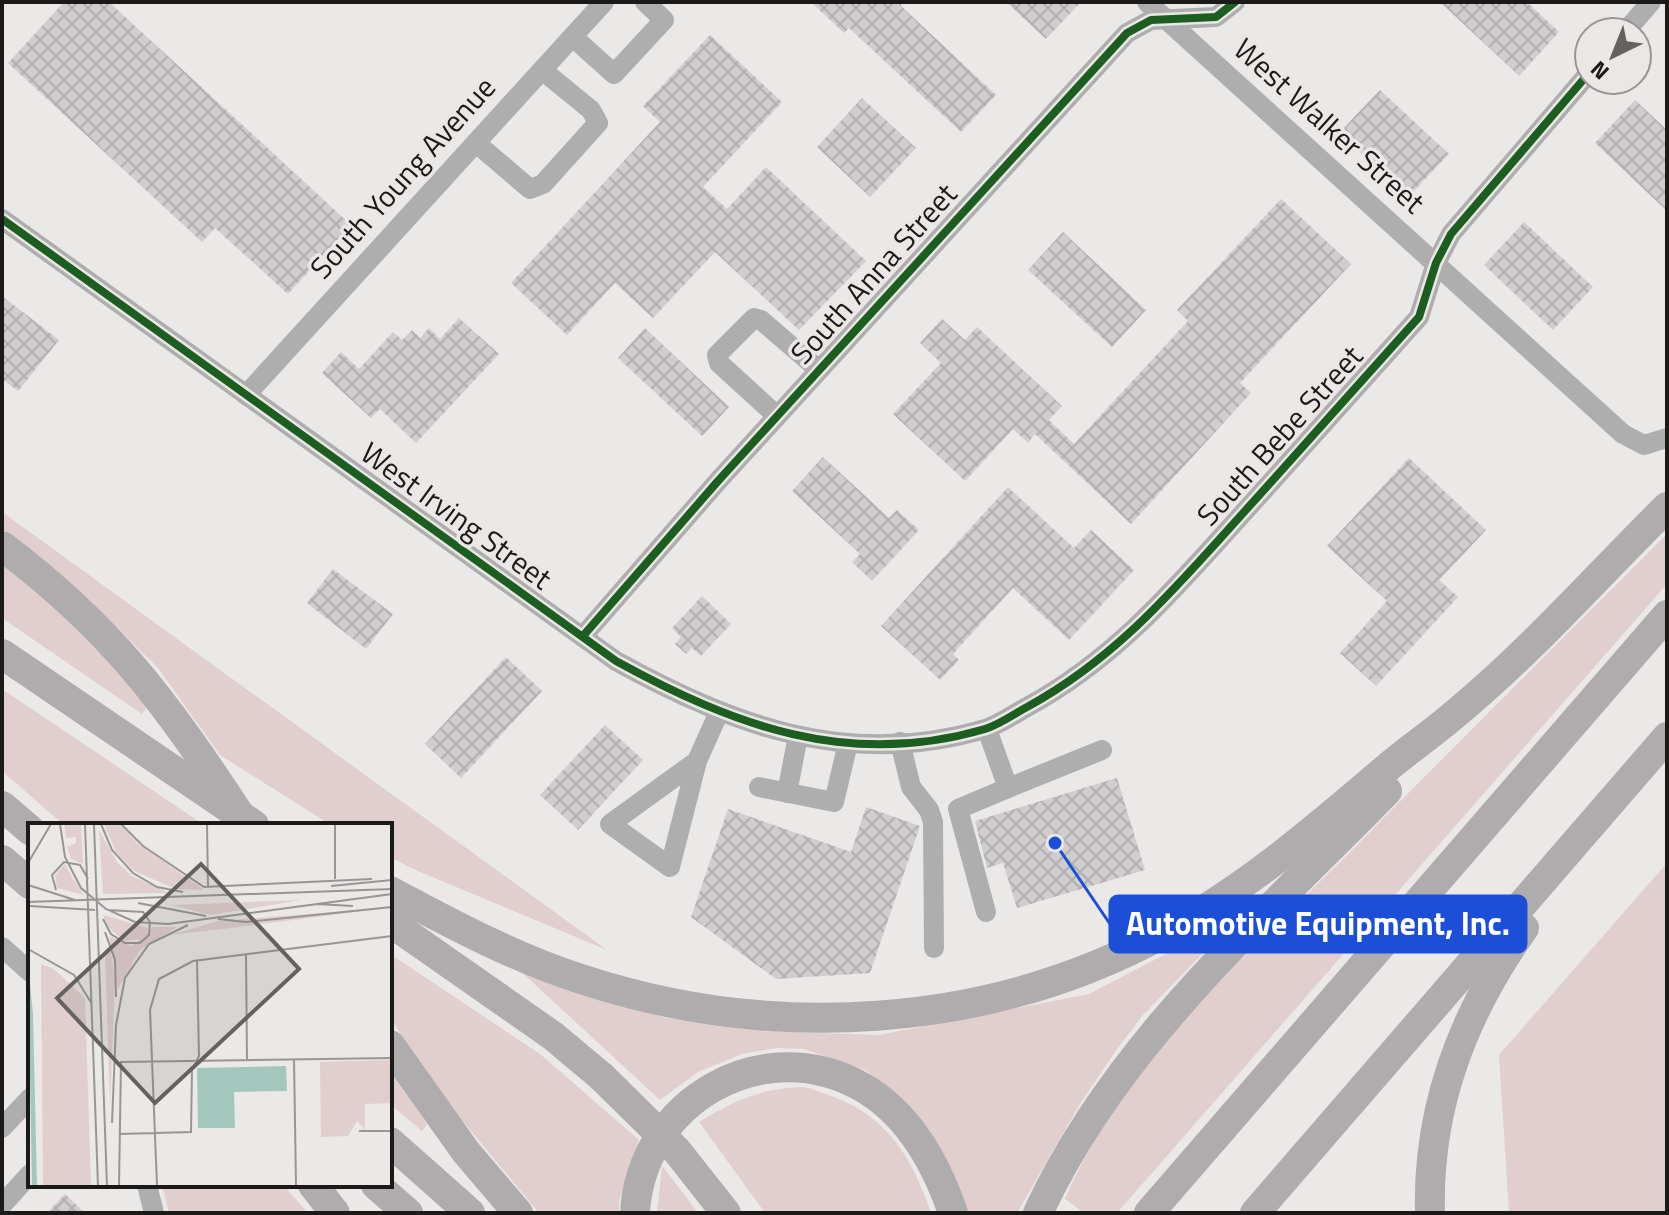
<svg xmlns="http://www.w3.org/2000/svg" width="1669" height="1215" font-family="'Titillium Web',sans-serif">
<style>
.grass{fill:#e1cece}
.building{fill:url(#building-cross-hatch)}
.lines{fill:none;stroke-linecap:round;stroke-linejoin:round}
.minor{stroke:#afaeae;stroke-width:20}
.highway{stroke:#aeacac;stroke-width:30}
.highway-bridge{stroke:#aeacac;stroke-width:30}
.cycleway-casing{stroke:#ece7e7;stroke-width:13}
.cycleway{stroke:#1b5e20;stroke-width:8}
.labels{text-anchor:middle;stroke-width:7;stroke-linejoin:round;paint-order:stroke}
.street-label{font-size:30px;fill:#1b1a19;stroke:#ece7e7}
.inset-road{fill:none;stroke:#989695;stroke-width:2}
.view{fill:#646261;fill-opacity:0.15;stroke:#646261;stroke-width:4}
.inset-edge{fill:none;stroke:#1b1a19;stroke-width:4}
.leader{fill:none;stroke:#1d4ed8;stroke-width:3}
.callout-dot{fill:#1d4ed8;stroke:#ece7e7;stroke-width:3}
.callout{fill:#1d4ed8;stroke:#1d4ed8;stroke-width:3}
.callout-label{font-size:32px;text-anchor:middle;font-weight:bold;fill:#fff}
</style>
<defs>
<pattern id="building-cross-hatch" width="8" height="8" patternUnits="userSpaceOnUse" patternTransform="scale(2)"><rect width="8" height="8" fill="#cfcdcd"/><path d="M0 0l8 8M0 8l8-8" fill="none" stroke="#b1afaf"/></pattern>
</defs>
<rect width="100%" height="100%" fill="#ebe8e8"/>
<g class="grass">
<path d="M2,512L607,950L411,868L390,857V825H331L220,755L158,668L92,603L2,528Z"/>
<path d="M1667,534V584L1117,1213H1084L1065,1199C1124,1062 1243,959 1347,855C1453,748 1560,641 1667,534Z"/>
<path d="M2,562L54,603L149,704L142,714L2,618Z"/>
<path d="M2,689L204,825H64L2,771Z"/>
<path d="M1667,863V1213H1509L1499,1055Z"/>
<path d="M1239,916L1143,1015L1117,1049L1080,1104L1017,1213H965L903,1101L865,1070L804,1049L777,1048L742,1054L698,1072L660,1100L515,966L578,993L667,1018L784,1032L879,1035L1089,994Z"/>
<path d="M390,954L540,1054L639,1140L619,1201V1213H539L429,1080L390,1017Z"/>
<path d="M390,1070L427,1124L422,1131L390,1104Z"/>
<path d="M803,1087C877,1106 906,1141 931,1213H765L699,1122C735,1100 759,1089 803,1087Z"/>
<path d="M662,1167H663L698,1213H657Z"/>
<path d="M162,1185H283L308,1213H169Z"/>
</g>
<g class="building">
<path d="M64,2H109L351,225L288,294L215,228L202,242L8,63Z"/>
<path d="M811,2H901V6L996,95L961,132L849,28L844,33Z"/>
<path d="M1006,2H1081L1046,39Z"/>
<path d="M1440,2H1527L1559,32L1519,76Z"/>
<path d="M710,35L782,102L703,187L727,209L766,167L866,261L799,330L715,252L653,318L615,283L567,335L511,283L660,122L643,106Z"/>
<path d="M1380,90L1449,154L1408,197L1339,133Z"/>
<path d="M862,98L916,148L870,197L817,147Z"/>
<path d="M1635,100L1667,130V211L1595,143Z"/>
<path d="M1281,199L1351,264L1240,383L1251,393L1131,524L1035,434L1028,443L1013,429L965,481L893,414L941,363L920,343L942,319L965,340L977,327L1062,406L1049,420L1074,444L1188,321L1177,310Z"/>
<path d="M1524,222L1593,287L1553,330L1484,265Z"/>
<path d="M1063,232L1146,310L1112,347L1028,270Z"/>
<path d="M2,296L59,340L18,391L2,379Z"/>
<path d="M459,318L499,354L416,443L380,409L371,418L322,373L341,352L359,369L393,332L402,340L412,330L420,338L429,328L440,339Z"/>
<path d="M645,328L729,407L702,436L618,358Z"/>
<path d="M823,457L889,518L897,510L919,530L872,581L852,562L860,554L792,491Z"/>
<path d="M1409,458L1486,530L1439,580L1458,597L1376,686L1340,653L1387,601L1327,546Z"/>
<path d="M1008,487L1074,548L1091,530L1134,570L1069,640L1013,588L953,654L959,660L940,680L881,626Z"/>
<path d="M333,569L393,614L366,649L307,603Z"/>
<path d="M702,596L731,624L701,656L692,648L686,654L675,644L681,637L672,628Z"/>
<path d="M506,657L542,691L461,778L425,744Z"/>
<path d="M605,725L643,760L578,830L540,795Z"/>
<path d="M1117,778L1145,870L1017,908L1003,863L987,868L975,821Z"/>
<path d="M866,807L920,826L870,973L776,979L691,917L728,809L851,852Z"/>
<path d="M65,1194L85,1213H47Z"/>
</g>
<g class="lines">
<g class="minor">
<path d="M1147,2L1623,434L1644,445L1667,438"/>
<path d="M1625,32L1651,2"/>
<path d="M573,37L614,74L664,20L645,2"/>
<path d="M476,143L530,189L543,184L598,123L591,110L542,70"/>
<path d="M2,219L616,661C734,726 849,769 985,729C999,725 1014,714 1027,707C1121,656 1183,579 1254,501C1309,440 1364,378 1419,317L1436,263L1451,234L1589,73"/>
<path d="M246,395L604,2"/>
<path d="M777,416L719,363L717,355L754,318L761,320L819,370"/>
<path d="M583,636L718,481L1127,33L1151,20L1216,17L1235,2"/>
<path d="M987,729L1008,788L1102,750"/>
<path d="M900,742L911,787L929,810L933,822L934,948"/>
<path d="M697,761L610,824L670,867L697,761L719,712"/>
<path d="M759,787L834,802L848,743"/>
<path d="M787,793L798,736"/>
<path d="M986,912L958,809L1008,788"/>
<path d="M2,947L30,972"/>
<path d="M2,1128L30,1098"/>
<path d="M147,1185L154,1213"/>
<path d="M2,1205L30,1174"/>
</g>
<g class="highway">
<path d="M2,546C111,628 167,703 241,817"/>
<path d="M2,806L30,830"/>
<path d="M2,860L30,884"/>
<path d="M390,891C450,923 513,957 578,978C770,1042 988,1030 1166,932C1245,889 1312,832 1380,774C1406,751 1435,732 1461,709C1534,648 1599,574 1667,507"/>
<path d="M390,922L553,1036L602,1077"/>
<path d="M390,1045L466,1152L518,1213"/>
<path d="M390,1142L470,1213"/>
<path d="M313,1185L335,1213"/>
<path d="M376,1185L408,1213"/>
<path d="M635,1213C641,1101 763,1031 862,1087C909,1114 936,1163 953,1213"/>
<path d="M1038,1213C1116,1044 1259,922 1387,791"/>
<path d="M1149,1213L1667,615"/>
<path d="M1255,1213L1667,737"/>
<path d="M1430,1213C1427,1107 1463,1014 1524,928"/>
</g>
<g class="highway-bridge">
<path d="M2,654L254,825"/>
<path d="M602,1077L677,1151L726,1213"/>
</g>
<g class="cycleway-casing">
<g id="cycleway">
<path d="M2,219L616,661C734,726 849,769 985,729C999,725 1014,714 1027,707C1121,656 1183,579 1254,501C1309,440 1364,378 1419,317L1436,263L1451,234L1589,73"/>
<path d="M583,636L718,481L1127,33L1151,20L1216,17L1235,2"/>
</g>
</g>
<use href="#cycleway" class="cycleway"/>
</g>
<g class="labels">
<g class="street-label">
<text transform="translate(1329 126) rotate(42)" y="10">West Walker Street</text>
<text transform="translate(403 178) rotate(-48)" y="10">South Young Avenue</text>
<text transform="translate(874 274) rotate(-48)" y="10">South Anna Street</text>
<text transform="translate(1280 436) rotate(-48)" y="10">South Bebe Street</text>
<text transform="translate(456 516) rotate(36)" y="10">West Irving Street</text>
</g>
</g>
<g transform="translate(28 823)">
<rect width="364" height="364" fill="#ebe8e8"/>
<path d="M36,1H53L55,41L43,36L39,24L48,20V14L38,15ZM76,1H91L110,21L176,67L148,66L106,48L88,29ZM71,7L89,39L104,53L141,70L75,71ZM37,41L45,56L56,72L29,65L27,52ZM274,77L182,92L144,82ZM358,85L203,105L142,112L191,98ZM75,92L120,105L119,110L114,116L96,118L79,103ZM125,104H149L112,127L90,166L81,113L104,123ZM83,128L87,160L82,282L77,129ZM13,141L26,146L57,175L63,363H15ZM364,237V280L337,281V307L329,298L320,313L293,314L292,239Z" fill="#e1cece"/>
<path d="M0,140L5,191L9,363H4ZM258,243L259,268L206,269L207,305H170L169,245Z" fill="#a4c7bd"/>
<path class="inset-road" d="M32,1L37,34L53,65L78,86L107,99L140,101L364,71M57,1L70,363M66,1L79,363M73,1L84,27L105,50L129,64L155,69M93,1L115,23L176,64L344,56M179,1L180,64M307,1V56M0,40L23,1M0,62L47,77M303,63L364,57M28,67L24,52L36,39L52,42L60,56M0,79L364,66M110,80L178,93M289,81L325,83M2,83L67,87M75,96L83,111L97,120H112L121,112L122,99L115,89L80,87M190,96L218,99L364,84M77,109L87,137L88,174M0,126L46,152L64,181M218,131L219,237M266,236L268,363M84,300L88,202L97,155L121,121L160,102M331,308H364M91,311L163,309L164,247L171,233L169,138M91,363L93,239L364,235M129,363L122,187L131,156L165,138L364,113"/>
<path class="view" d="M173,41L271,146L127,280L29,175Z"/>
<rect width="364" height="364" class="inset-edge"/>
</g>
<path class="leader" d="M1055 843L1110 924"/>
<circle class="callout-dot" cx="1055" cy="843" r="8"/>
<rect class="callout" x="1110" y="896" width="416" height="56" rx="8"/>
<g class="callout-label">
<text x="1318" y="935">Automotive Equipment, Inc.</text>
</g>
<rect width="1669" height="1215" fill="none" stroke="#1b1a19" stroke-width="8"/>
<g transform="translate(1613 56) rotate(223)"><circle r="38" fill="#ece7e7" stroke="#989595" stroke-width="2"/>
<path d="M0-6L14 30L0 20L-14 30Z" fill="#646261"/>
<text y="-12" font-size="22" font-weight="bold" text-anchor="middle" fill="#1b1a19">N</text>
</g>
</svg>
